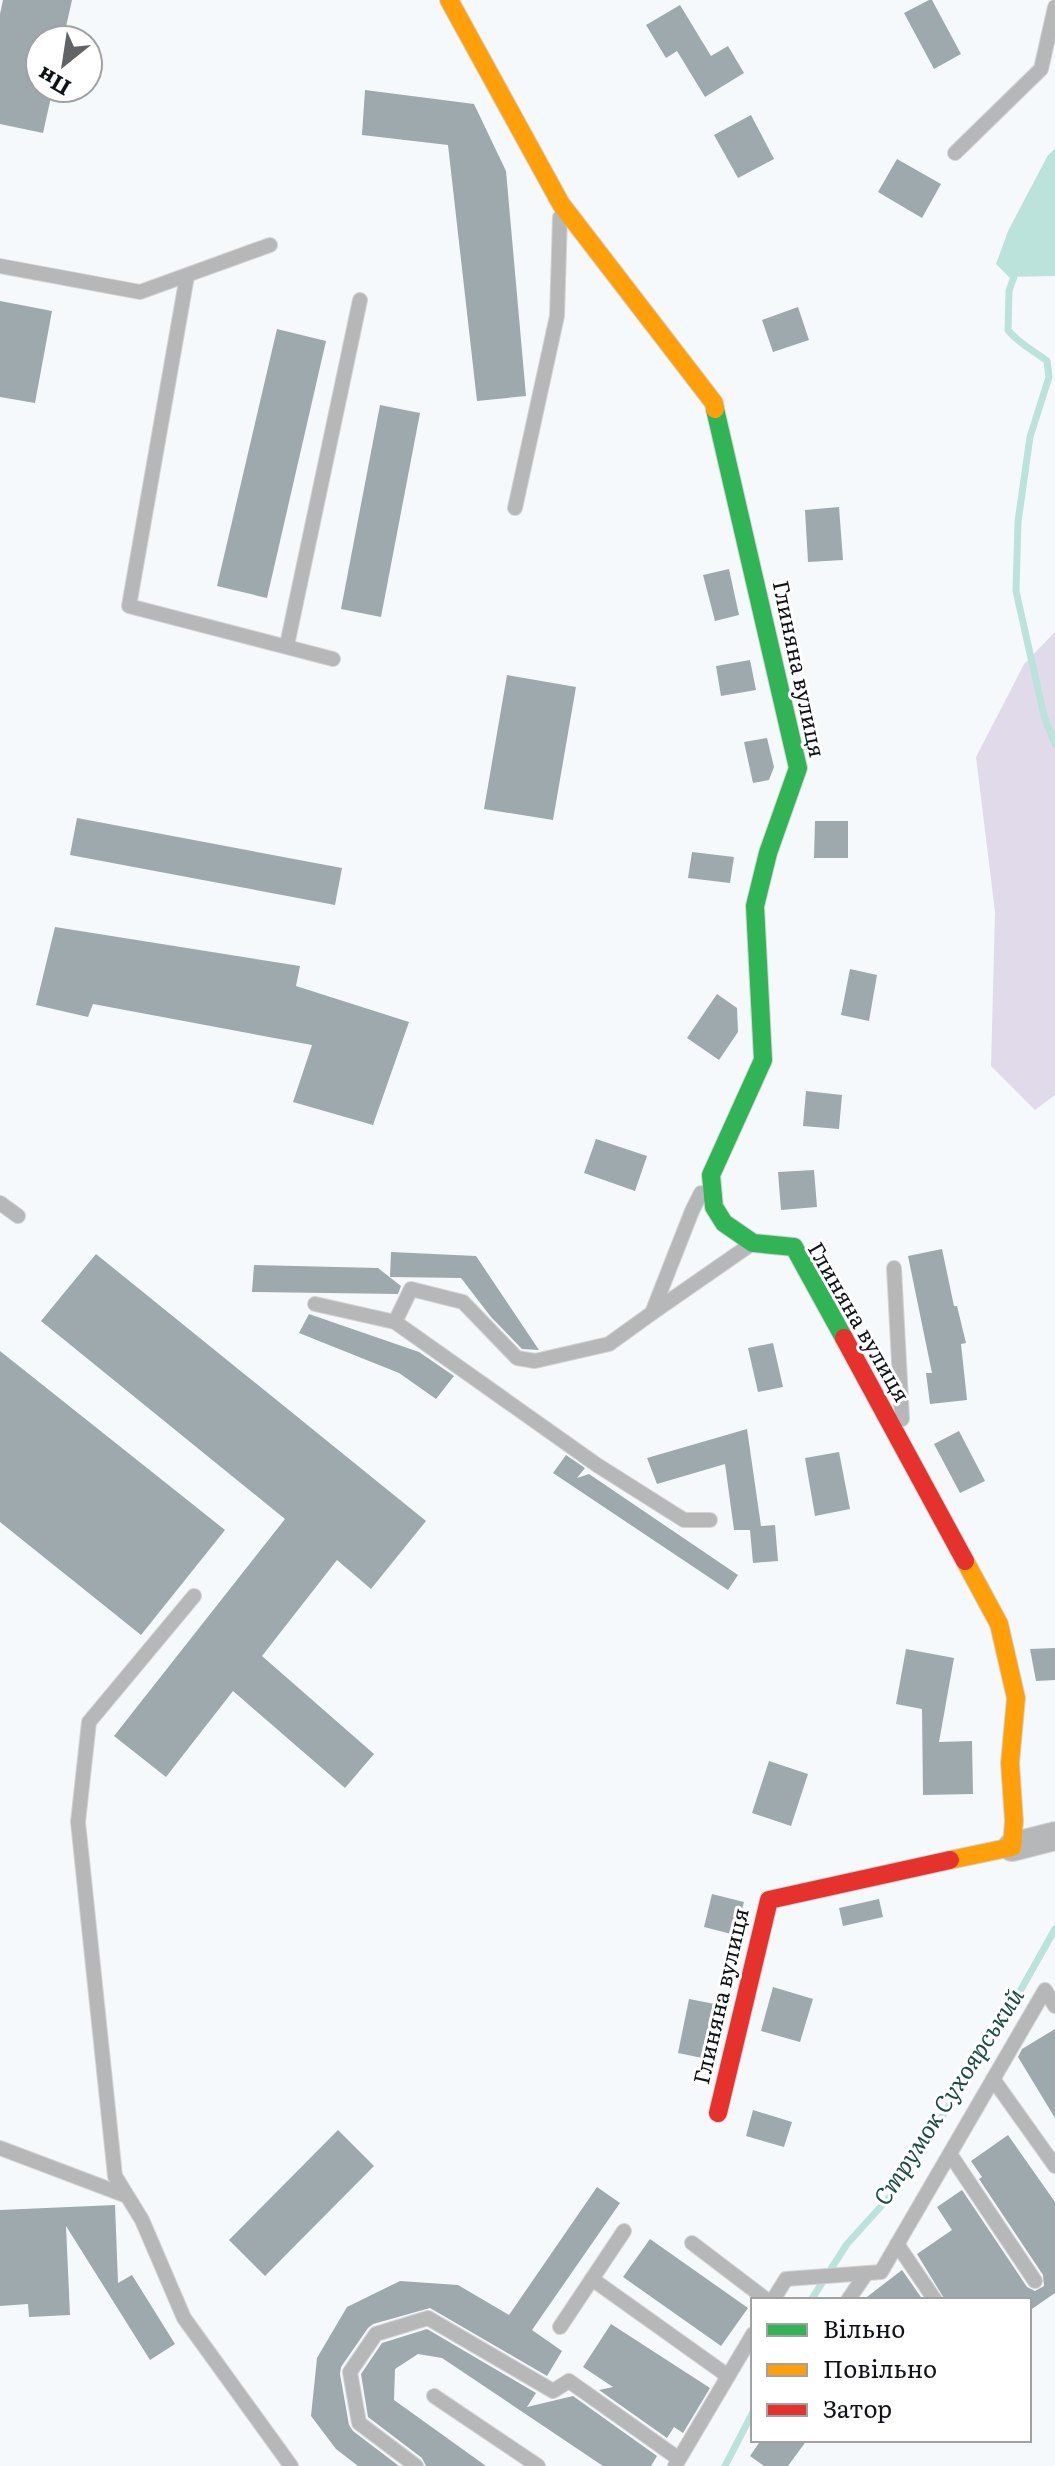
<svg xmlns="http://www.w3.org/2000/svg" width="1055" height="2466" font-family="Literata,serif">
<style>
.green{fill:#e1daeb}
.water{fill:#bbe3db}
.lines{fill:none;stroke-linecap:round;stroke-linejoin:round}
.stream{stroke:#bbe3db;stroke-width:7}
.building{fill:#9da9ac}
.lane-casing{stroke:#d2d4d7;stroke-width:16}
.street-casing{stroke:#d2d4d7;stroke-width:30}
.fast-casing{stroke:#d2d4d7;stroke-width:20}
.slow-casing{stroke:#d2d4d7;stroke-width:20}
.jam-casing{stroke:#d2d4d7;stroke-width:20}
.lane{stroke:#b6b7b9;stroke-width:14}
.street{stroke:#b6b7b9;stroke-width:28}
.fast{stroke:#30b455;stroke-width:18}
.slow{stroke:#ff9f0a;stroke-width:18}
.jam{stroke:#e5322d;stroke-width:18}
.labels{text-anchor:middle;stroke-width:6;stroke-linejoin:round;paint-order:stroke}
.street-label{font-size:22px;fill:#0f1317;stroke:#fff}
.water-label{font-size:24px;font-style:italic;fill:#1d4d44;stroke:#fff}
</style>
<rect width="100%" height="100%" fill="#f6f9fc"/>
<path class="green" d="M1055,632V1095L1035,1110L991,1066L995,912L976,757L1024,664Z"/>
<path class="water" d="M1055,149V276L1009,277L996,264L1008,231L1048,155Z"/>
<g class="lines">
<g class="stream">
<path d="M1017,268L1009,291L1008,330C1019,344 1033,350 1047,361L1049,377L1030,437L1018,522L1016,591L1044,716L1055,744"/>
<path d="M811,2300L847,2244L894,2192L1005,2018L1055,1929"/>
<path d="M725,2466L753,2412"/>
</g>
</g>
<g class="building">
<path d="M3,0H72L63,40H40V88H53L43,133L0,124V14Z"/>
<path d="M929,0H932L961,54L934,69L904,13Z"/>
<path d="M680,5L711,56L728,46L744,73L705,97L677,51L666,58L646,25Z"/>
<path d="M365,90L474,104L506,171L526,396L477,401L448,145L362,135Z"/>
<path d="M751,115L774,159L738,178L714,135Z"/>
<path d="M897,159L941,184L922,218L878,192Z"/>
<path d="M0,301L52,311L35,403L0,397Z"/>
<path d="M798,307L809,340L773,352L762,320Z"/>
<path d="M277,329L326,341L267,598L217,586Z"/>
<path d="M380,405L420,413L381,617L341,609Z"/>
<path d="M839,507L843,560L808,562L805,510Z"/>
<path d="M729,569L739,615L715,621L703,575Z"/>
<path d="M750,660L756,690L721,696L716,666Z"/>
<path d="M507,675L576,687L553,820L484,809Z"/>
<path d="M767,738L774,767L769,780L753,783L744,742Z"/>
<path d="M77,818L342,868L335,905L70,855Z"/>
<path d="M815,821H848V858H814Z"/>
<path d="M692,852L734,857L730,883L688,878Z"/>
<path d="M55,927L300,966L296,986L409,1022L373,1125L293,1102L312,1045L93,1004L88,1017L36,1005Z"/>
<path d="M850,969L877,975L869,1021L841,1015Z"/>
<path d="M717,994L737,1008L738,1032L719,1060L687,1038Z"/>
<path d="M806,1091L842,1095L839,1129L803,1126Z"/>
<path d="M596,1139L647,1156L635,1191L584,1173Z"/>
<path d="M814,1170L817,1207L781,1210L778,1172Z"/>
<path d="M942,1249L954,1306H957L966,1343L961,1344L967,1400L930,1404L926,1373H932L908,1256Z"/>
<path d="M391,1252L476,1256L539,1350L522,1349L491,1317L461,1278L390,1277Z"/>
<path d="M96,1254L426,1521L371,1589L337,1560L262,1656L374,1754L345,1788L233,1691L166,1777L114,1736L285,1519L41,1321Z"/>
<path d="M254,1265L378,1268L401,1286L398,1294L252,1292Z"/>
<path d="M309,1314L419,1352L454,1376L436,1399L399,1373L299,1333Z"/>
<path d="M773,1343L783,1387L758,1392L748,1348Z"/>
<path d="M0,1351L225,1530L141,1635L0,1522Z"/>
<path d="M747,1429L761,1526L775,1525L778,1561L753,1563L750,1530H734L725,1464L657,1484L647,1458Z"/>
<path d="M959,1431L985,1481L960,1493L934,1444Z"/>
<path d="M839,1452L850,1509L815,1516L805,1458Z"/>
<path d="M566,1455L585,1468L577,1478L589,1474L738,1575L728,1590L553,1473Z"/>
<path d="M1055,1648V1680L1036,1681L1030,1649Z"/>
<path d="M906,1649L954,1658L939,1742L972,1741L973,1794L923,1795L922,1709L896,1704Z"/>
<path d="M769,1761L808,1774L791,1826L752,1813Z"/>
<path d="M712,1894L744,1902L735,1935L704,1927Z"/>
<path d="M879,1899L883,1917L843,1926L839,1908Z"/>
<path d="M773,1987L813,1999L800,2042L761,2031Z"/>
<path d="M689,1999L720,2005L707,2059L678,2053Z"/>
<path d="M1055,2029V2118L1018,2057L1022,2049Z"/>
<path d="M753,2110L792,2122L784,2147L746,2136Z"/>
<path d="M338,2130L374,2166L265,2276L229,2240Z"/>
<path d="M1008,2135L1055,2202V2293L1029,2311V2300H945L917,2254L952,2230L937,2207L962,2190L1027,2287L1035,2291L1044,2286L1043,2275L979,2179L982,2177L971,2161Z"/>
<path d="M597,2187L620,2203L532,2330L562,2351L547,2376L430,2308L373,2324L368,2328L341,2367L340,2374L349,2425L353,2431L399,2466H358L336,2449L311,2416L317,2358L347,2307L400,2281L458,2285L509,2315Z"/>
<path d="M115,2205L118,2283L132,2275L175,2344L150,2360L66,2226L70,2315L29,2317L28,2304L0,2306V2210Z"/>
<path d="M650,2239L748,2308L721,2346L623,2277Z"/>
<path d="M902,2270L923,2300H863Z"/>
<path d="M611,2324L710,2388L683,2433L674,2427L667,2438L599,2390L613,2387L583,2367Z"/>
<path d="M427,2329L536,2393L527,2407L573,2396L657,2456L651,2466H603L442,2358L418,2354L395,2369L394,2400L486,2466H426L422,2458L368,2417L361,2374L382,2343Z"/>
<path d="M761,2440H807L788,2466H764L750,2456Z"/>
</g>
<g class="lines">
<g class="lane-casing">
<g id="lane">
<path d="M955,153L1041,69L1055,7"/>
<path d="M0,266L140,292L270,245"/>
<path d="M187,276L129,606L333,659"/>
<path d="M515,508L557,316L560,217"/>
<path d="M287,645L360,300"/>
<path d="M0,1203L18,1216"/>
<path d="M894,1268L902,1419"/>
<path d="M315,1304L395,1322L597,1465L684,1520H710"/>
<path d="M652,1313L750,1245"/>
<path d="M395,1322L411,1289L463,1302L517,1358L535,1361L609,1344L652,1313L692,1211L701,1193"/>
<path d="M194,1596L89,1722L78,1822L115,2176L142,2220L184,2318L291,2466"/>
<path d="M993,2079L1055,2166"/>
<path d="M0,2148L127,2196"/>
<path d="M950,2154L1035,2281"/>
<path d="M692,2243L767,2300"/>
<path d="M897,2244L935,2300"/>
<path d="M592,2279L728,2376"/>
<path d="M773,2300L786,2279L881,2272L1045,1990L1055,2006"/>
<path d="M848,2300L866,2274"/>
<path d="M560,2327L624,2231"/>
<path d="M434,2396L538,2466"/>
<path d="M416,2466L359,2423L350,2372L376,2334L428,2318L553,2391L569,2381L679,2459"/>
<path d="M675,2466L753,2334"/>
</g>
</g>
<g class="street-casing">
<path id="street" d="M1012,1847L1055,1836"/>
</g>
<g class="fast-casing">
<path id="fast" d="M715,409L798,768L768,853L755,906L763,1060L711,1175L714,1207L724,1223L753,1243L794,1247L844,1338"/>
</g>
<g class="slow-casing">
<g id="slow">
<path d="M449,0L561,204L714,403L715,409"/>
<path d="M950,1860L1012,1847L1014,1821L1010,1763L1016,1698L999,1624L965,1561"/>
</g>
</g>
<g class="jam-casing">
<g id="jam">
<path d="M844,1338L965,1561"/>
<path d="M718,2113L769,1900L950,1860"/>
</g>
</g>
<use href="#lane" class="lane"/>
<use href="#street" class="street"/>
<use href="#fast" class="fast"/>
<use href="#slow" class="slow"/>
<use href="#jam" class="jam"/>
</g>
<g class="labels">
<g class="street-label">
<text transform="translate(799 669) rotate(78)" y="8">Глиняна вулиця</text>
<text transform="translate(859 1322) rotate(60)" y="8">Глиняна вулиця</text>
<text transform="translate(721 1996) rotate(-77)" y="8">Глиняна вулиця</text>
</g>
<g class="water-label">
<text transform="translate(949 2097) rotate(-57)" y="8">Струмок Сухоярський</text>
</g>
</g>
<rect x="751" y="2298" width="280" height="144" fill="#ffffff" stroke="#9fa1a2" stroke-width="2"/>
<rect x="767" y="2324" width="40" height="12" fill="#30b455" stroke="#9fa1a2" stroke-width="2"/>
<text x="823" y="2338" font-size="24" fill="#0f1317">Вільно</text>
<rect x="767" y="2364" width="40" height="12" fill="#ff9f0a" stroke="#9fa1a2" stroke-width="2"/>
<text x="823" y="2378" font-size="24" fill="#0f1317">Повільно</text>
<rect x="767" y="2404" width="40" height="12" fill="#e5322d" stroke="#9fa1a2" stroke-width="2"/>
<text x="823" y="2418" font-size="24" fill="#0f1317">Затор</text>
<g transform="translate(64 64) rotate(210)"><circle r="38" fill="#ffffff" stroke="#9fa1a2" stroke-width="2"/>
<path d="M0-6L14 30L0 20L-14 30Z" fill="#606467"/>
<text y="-12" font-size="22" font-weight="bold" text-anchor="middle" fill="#0f1317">Пн</text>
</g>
</svg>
